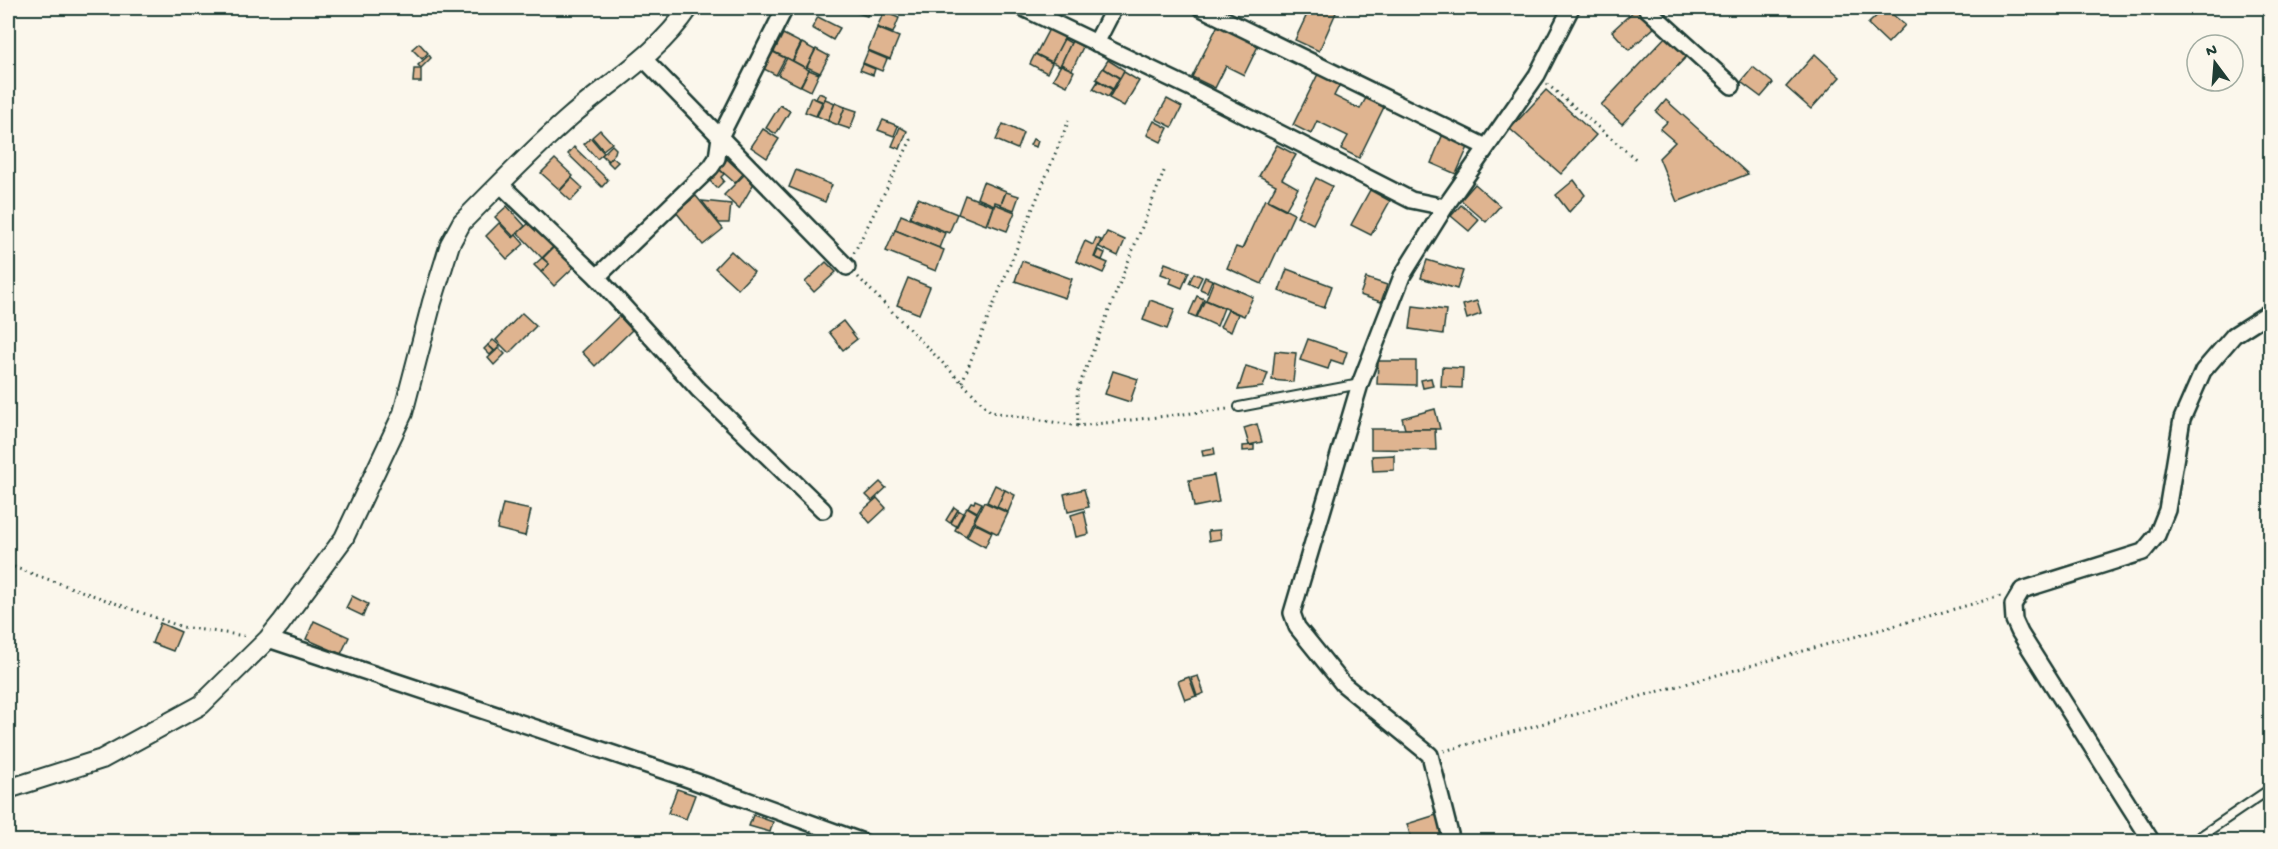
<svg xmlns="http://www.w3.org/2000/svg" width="2278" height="849" font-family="'Gochi Hand',sans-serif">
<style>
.building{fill:#dfb490;stroke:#1f3d34;stroke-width:1.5}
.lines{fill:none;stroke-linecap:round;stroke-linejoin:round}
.service-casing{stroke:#1f3d34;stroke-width:12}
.minor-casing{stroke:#1f3d34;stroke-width:20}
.tertiary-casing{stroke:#1f3d34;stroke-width:22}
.path{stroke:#1f3d34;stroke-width:3;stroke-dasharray:1.5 4.5;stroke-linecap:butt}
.service{stroke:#fbf7ec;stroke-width:8}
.minor{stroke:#fbf7ec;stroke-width:15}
.tertiary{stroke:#fbf7ec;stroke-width:18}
</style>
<rect width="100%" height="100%" fill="#fbf7ec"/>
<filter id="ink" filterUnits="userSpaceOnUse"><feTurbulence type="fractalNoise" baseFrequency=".0167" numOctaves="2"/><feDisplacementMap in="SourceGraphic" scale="12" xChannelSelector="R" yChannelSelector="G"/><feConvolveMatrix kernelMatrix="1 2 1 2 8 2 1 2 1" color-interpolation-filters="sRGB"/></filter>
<g filter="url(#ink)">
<g class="building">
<path d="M853,8H870L867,16L852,11Z"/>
<path d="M1310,8H1338L1319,51L1295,40Z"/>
<path d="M1637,8L1655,27L1629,50L1612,31Z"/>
<path d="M1885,8L1905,25L1888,43L1868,24Z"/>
<path d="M884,12L899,18L893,33L877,27Z"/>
<path d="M818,17L840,28L833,40L812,28Z"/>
<path d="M1218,25L1259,44L1244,75L1226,66L1215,88L1192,77Z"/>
<path d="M877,28L899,37L890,59L868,50Z"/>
<path d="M1049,29L1065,37L1052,62L1036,54Z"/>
<path d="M783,34L801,43L792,61L774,52Z"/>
<path d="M1667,35L1688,55L1622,124L1601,105Z"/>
<path d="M1064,39L1071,43L1060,66L1052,62Z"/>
<path d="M1072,41L1083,47L1072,70L1061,64Z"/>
<path d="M419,43L428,53L422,59L412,49Z"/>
<path d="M802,43L815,50L806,68L793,61Z"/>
<path d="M816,49L829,56L820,73L807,67Z"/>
<path d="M868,51L887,59L882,71L863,63Z"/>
<path d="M773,52L785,58L776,75L764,69Z"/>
<path d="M1035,54L1052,63L1047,73L1030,64Z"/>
<path d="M1815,54L1840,77L1811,109L1786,87Z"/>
<path d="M429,55L431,58L421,68L418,65Z"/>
<path d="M787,58L809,70L800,86L778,75Z"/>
<path d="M1108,60L1124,70L1120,78L1103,68Z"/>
<path d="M863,64L875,69L873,75L860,70Z"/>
<path d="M1061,65L1074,71L1067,86L1053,79Z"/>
<path d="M1753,67L1773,83L1761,97L1741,82Z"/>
<path d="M1103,68L1119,78L1113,89L1096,79Z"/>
<path d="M414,69H421V82H413Z"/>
<path d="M809,70L819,74L811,91L801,86Z"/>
<path d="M1124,72L1139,81L1124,106L1109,98Z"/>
<path d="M1318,74L1340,84L1334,96L1360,109L1366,98L1384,107L1359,158L1341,149L1348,136L1317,121L1311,134L1293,125Z"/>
<path d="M1098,81L1113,90L1108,97L1093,89Z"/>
<path d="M1546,90L1596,135L1561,174L1510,129Z"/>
<path d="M819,93L826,96L824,102L816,99Z"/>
<path d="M811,97L822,102L816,116L805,112Z"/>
<path d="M825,99L835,103L828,121L817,116Z"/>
<path d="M1167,99L1182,107L1172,127L1156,119Z"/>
<path d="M1666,100L1748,174L1677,202L1659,158L1675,142L1660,129L1667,122L1656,112Z"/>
<path d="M835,103L845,107L838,125L828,121Z"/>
<path d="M780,105L790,111L776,134L766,128Z"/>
<path d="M845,107L857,111L850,129L838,125Z"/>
<path d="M883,120L898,126L894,136L878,130Z"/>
<path d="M1154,121L1168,128L1161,142L1147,135Z"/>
<path d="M1003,124L1023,133L1017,149L996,140Z"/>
<path d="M900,127L907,131L900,149L892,146Z"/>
<path d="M763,129L779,139L767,158L751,147Z"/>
<path d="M600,130L612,143L603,150L592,137Z"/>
<path d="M1443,134L1469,145L1456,174L1431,163Z"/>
<path d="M591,138L604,153L597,159L584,144Z"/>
<path d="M1033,139L1038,141L1036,147L1030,145Z"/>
<path d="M612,145L616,149L615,153L608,161L602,155Z"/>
<path d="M1277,145L1296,155L1282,179L1298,188L1286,209L1268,200L1276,185L1259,176Z"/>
<path d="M574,147L608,180L602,187L568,154Z"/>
<path d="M612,157L618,162L613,167L608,162Z"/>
<path d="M555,159L573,176L560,190L541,173Z"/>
<path d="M727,159L743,174L735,183L718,168Z"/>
<path d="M718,168L724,174L721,177L724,181L717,188L708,179Z"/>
<path d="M796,170L832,185L825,202L789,187Z"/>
<path d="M745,174L754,183L739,209L724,195Z"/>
<path d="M572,178L583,188L571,201L560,191Z"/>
<path d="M1316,178L1332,186L1313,224L1297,216Z"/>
<path d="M1574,180L1585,195L1569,212L1556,195Z"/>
<path d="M983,182L1006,191L1001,204L995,202L994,205L977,198Z"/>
<path d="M1475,184L1500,206L1486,222L1461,200Z"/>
<path d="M1370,190L1390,201L1371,235L1351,225Z"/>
<path d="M1006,192L1019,196L1014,210L1001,205Z"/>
<path d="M965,195L993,206L986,225L958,214Z"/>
<path d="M696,196L723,229L703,245L676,212Z"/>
<path d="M918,198L957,214L949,233L910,217Z"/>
<path d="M1265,199L1294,214L1262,284L1227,268L1236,247L1242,249Z"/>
<path d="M702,201L731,204L729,223H719Z"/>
<path d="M995,204L1015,212L1007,231L988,224Z"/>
<path d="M1461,205L1479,220L1469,231L1451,216Z"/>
<path d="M507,206L525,226L514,237L495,217Z"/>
<path d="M901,215L945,233L939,248L895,230Z"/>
<path d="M499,223L513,238L516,235L524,244L507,259L486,236Z"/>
<path d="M529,223L553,247L542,258L518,233Z"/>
<path d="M895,230L944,250L936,271L886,251Z"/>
<path d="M1107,232L1125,240L1118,256L1099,247Z"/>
<path d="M1096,238L1101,240L1094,257L1108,263L1103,273L1076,261L1085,241L1093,245Z"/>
<path d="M554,247L574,267L554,286L541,272L549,264L543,258Z"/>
<path d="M1098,250L1105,253L1102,260L1095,257Z"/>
<path d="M731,251L754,272L738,289L715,268Z"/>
<path d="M542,258L549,264L541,272L534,265Z"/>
<path d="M1427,260L1463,271L1457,289L1421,278Z"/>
<path d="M1022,261L1072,279L1065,298L1015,281Z"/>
<path d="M826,262L836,272L814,292L805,282Z"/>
<path d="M1165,263L1189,272L1182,288L1170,283L1172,278L1161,274Z"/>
<path d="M1287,269L1332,286L1324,308L1279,291Z"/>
<path d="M1194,273L1202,277L1197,287L1189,283Z"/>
<path d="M1205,277L1212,280L1207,292L1200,289Z"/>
<path d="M908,278L930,287L919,314L897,305Z"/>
<path d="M1366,278L1387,285L1381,302L1360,295Z"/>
<path d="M1214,280L1253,297L1244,316L1206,300Z"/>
<path d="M1197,296L1204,299L1196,317L1189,314Z"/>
<path d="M1150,300L1175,309L1167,329L1143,320Z"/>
<path d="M1205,300L1224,308L1217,326L1197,317Z"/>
<path d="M1477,301L1481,314L1467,319L1463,305Z"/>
<path d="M1413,306L1446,310L1443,334L1410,329Z"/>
<path d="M1228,310L1238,314L1231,332L1220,327Z"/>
<path d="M522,313L536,326L509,353L496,340Z"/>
<path d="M619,316L632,330L595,366L582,352Z"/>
<path d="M843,321L857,339L843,350L829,332Z"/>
<path d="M1308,339L1347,352L1343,364L1331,360L1328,369L1300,360Z"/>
<path d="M493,340L500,346L495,351L488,345Z"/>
<path d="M488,345L494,351L490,355L484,349Z"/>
<path d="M499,348L505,354L494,365L488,358Z"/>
<path d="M1275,351L1296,353L1293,382L1272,380Z"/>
<path d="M1378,361H1416V385L1377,384Z"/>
<path d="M1246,366L1268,373L1263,387L1238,390Z"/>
<path d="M1442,367L1463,368L1462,388L1441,387Z"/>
<path d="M1113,371L1138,379L1130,402L1105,394Z"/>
<path d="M1431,378L1433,386L1423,388L1421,380Z"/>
<path d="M1435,409L1440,429H1405L1402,418Z"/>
<path d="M1257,424L1262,442L1249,445L1244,428Z"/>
<path d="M1371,429H1435L1436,450L1371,449Z"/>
<path d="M1254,445V450L1243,451V446Z"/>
<path d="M1214,448L1215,454L1203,456L1202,450Z"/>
<path d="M1394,455V470L1373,471L1372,456Z"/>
<path d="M1214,475L1219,502L1194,507L1189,480Z"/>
<path d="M880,482L886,488L872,501L866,495Z"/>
<path d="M995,485L1005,490L997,507L987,502Z"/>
<path d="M1084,489L1089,507L1068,512L1064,494Z"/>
<path d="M1005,490L1015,495L1008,512L997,507Z"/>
<path d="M877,498L886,508L870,523L861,512Z"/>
<path d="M975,500L982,503L977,512L968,507L971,502L974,503Z"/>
<path d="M984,502L1008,513L998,534L974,522Z"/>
<path d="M503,504L531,510L525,536L497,529Z"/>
<path d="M954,507L958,510L950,523L946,520Z"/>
<path d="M967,507L977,513L966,536L955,530Z"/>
<path d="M958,510L963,513L956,526L951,523Z"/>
<path d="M1084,511L1089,534L1076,537L1071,515Z"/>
<path d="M974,523L992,532L985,547L967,537Z"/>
<path d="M1220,530L1221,539L1209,541L1208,531Z"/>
<path d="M352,596L368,604L363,616L346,608Z"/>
<path d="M314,621L349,637L341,654L306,639Z"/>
<path d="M160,623L181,632L173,651L152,643Z"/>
<path d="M1198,676L1204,693L1197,696L1191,678Z"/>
<path d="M1189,677L1196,696L1185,700L1178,681Z"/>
<path d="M677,789L695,795L686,819L668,813Z"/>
<path d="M753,815L773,822L770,832L749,826Z"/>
<path d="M1436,815L1444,842H1412L1407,824Z"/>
</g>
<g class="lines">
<g class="service-casing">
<g id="service">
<path d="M1239,407L1360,384"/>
<path d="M2192,842L2270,789"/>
</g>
</g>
<g class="minor-casing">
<g id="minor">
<path d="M1023,8L1195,90L1411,200L1445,207"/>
<path d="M1201,8L1486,147"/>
<path d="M1646,8L1732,86"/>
<path d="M1096,43L1114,8"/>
<path d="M644,59L847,267"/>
<path d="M500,184L597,277L698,389L823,510"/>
<path d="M597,277L711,167L717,158L720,137L785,8"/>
<path d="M268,639L680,776L863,842"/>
<path d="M1452,842L1430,755L1343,684L1297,627L1292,613L1360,384L1402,276L1445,207L1537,75L1571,8"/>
<path d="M2152,842L2020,633L2014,620L2013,605L2022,590L2143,552L2157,535L2167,510L2182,419L2203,371L2234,335L2270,312"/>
</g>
</g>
<g class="tertiary-casing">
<path id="tertiary" d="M8,789L102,759L201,705L268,639L281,623L344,538L403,413L432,302L450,244L462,222C498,186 533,149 571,116C614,79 657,55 689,8"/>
</g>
<g class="path">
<path d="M1547,84L1638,161"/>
<path d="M854,253L913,136"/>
<path d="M858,277L991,412L1078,426L1228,409"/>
<path d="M962,382L1069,120"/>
<path d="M1078,426L1077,391L1165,169"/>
<path d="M8,565L182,627L246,636"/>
<path d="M1444,751L2001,596"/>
</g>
<use href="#service" class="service"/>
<use href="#minor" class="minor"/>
<use href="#tertiary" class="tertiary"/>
</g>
</g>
<rect width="2278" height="849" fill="none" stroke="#fbf7ec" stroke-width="30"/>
<rect x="15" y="15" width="2248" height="819" fill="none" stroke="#1f3d34" stroke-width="2" filter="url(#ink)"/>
<g transform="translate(2215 63) rotate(344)"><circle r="28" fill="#fbf7ec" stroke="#a3ada2" stroke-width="1.5"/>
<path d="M0-4.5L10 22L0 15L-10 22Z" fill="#1f3d34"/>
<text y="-9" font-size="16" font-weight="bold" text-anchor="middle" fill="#1f3d34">N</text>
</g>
</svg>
